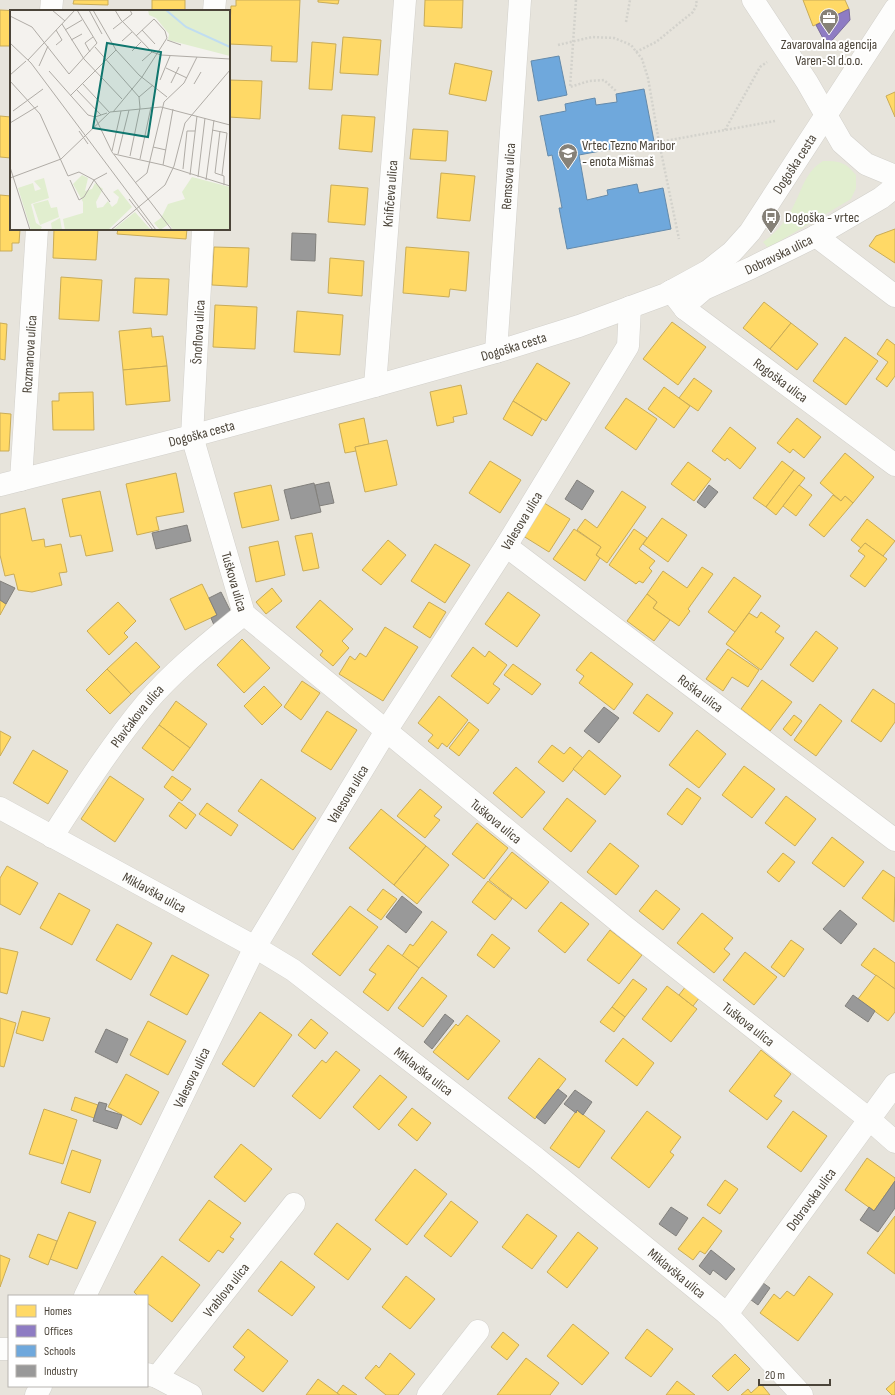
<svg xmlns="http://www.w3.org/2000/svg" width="895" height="1395" font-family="'Sofia Sans Condensed',sans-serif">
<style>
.residential{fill:#e7e4dc;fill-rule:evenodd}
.green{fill:#e1eecf}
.homes{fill:#ffd966;stroke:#c9ac58}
.offices{fill:#8e7cc3;stroke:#7a6b9a}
.schools{fill:#6fa8dc;stroke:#648aab}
.industry{fill:#999;stroke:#82807c}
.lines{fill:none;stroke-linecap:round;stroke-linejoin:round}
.minor-casing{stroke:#d2d0cb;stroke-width:23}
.tertiary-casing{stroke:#d2d0cb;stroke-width:23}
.path{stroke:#d3d2cc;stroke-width:2.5;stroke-dasharray:2 2;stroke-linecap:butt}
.minor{stroke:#fdfdfc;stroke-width:22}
.tertiary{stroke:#fdfdfc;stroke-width:22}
.labels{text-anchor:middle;stroke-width:4;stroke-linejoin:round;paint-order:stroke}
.poi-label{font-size:14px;fill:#4b4439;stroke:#fff;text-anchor:start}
.street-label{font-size:14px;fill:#4b4439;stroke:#fff}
.inset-river{fill:none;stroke:#c0ddf1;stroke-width:2}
.inset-road{fill:none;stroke:#b0aca6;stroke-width:1}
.view{fill:#0f766e;fill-opacity:0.15;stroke:#0f766e;stroke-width:2}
.inset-edge{fill:none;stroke:#4b4439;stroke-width:2}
</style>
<rect width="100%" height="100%" fill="#f4f2ee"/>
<path class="residential" d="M0,0H895V1395H0ZM11,11H229V229H11ZM9,1296H147V1386H9Z"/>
<path class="green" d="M823,161C840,161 845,162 856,175V188L851,199L768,248L763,242C776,233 786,221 793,207C802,190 805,172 823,161Z"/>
<g class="homes">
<path d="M74,0H108V5L73,4Z"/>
<rect x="152" y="0" width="33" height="11"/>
<path d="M236,0H300L297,62L271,61L272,46L229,44L231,6H236Z"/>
<path d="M318,0H339L338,4L318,2Z"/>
<path d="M425,0H463L462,28L424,26Z"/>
<path d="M803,0H845L849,9L813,26Z"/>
<path d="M0,10L21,11H11V46H0Z"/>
<path d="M343,37L381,40L378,75L340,73Z"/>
<path d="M312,42L336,44L332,90L309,89Z"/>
<path d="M455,63L492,71L486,101L449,94Z"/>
<path d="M229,80L262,81L260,119L229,117Z"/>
<path d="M895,92V117L886,96Z"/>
<path d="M342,115L375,117L372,152L339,149Z"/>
<path d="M0,116L11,117V158L0,157Z"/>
<path d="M413,129L448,131L446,161L410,159Z"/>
<path d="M441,173L475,176L470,221L437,218Z"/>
<path d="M331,185L368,188L365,225L328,222Z"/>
<path d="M0,195L11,196V229H20L19,243H12V251H0Z"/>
<path d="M54,229H98L96,260L53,258Z"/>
<path d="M118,229H187L186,239L117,234Z"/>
<path d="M895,229V263L869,246L876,236Z"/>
<path d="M214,247L249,248L247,287L212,285Z"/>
<path d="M406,247L469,252L466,291L450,289L449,297L403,293Z"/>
<path d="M330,258L364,261L362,296L328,293Z"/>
<path d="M61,277L102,280L99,321L59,319Z"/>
<path d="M135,278L169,279L167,315L133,313Z"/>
<path d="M764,302L791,323L770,349L743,328Z"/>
<path d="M215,305L257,307L255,349L213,347Z"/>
<path d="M297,311L343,315L340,355L294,352Z"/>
<path d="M672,322L706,347L678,385L643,359Z"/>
<path d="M0,323L7,324L5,360L0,359Z"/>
<path d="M791,323L818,344L797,370L770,349Z"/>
<path d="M151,328L152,337L163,336L167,366L123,370L119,331Z"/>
<path d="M845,337L878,361L846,405L813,381Z"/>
<path d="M887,339L895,345V376L887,387L876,379L888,362L877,354Z"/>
<path d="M537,363L570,383L546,421L513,401Z"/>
<path d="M167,366L170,401L126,405L123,370Z"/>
<path d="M694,378L712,391L698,411L679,398Z"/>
<path d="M461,385L467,414L453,417L454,422L437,426L430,392Z"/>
<path d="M664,387L690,406L674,428L648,409Z"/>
<path d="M93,392L94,430H53L52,401H59V393Z"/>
<path d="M626,398L657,419L636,450L605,428Z"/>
<path d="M513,401L542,419L532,436L503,419Z"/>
<path d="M0,413L11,414L9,451H0Z"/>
<path d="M364,418L369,444L355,447L356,451L345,453L339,424Z"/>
<path d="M797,418L821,437L804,458L793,449L790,453L777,443Z"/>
<path d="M730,427L756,448L740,469L727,458L725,461L712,451Z"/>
<path d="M387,440L397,485L365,492L355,447Z"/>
<path d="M845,453L874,477L853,503L845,496L841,501L820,483Z"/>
<path d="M490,461L521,480L500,513L469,493Z"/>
<path d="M782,461L794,470L766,507L753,498Z"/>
<path d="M688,462L711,479L694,501L671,484Z"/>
<path d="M794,470L805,478L776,515L766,507Z"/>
<path d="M176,473L184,512L156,517L159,530L137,535L126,484Z"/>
<path d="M271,485L279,520L242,528L234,493Z"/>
<path d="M799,485L812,495L796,516L783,506Z"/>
<path d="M100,491L113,551L86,556L81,535L70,537L62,499Z"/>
<path d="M622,491L646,507L607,563L596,555L601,547L577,530L585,519L597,528Z"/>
<path d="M833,495L841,501L845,496L853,503L824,537L809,525Z"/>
<path d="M541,501L570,519L549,552L520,534Z"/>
<path d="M25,508L32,541L44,539L45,547L61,544L67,572L59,573L62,585L32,592L18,590L14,574L5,576L0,555V514Z"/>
<path d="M662,518L687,535L668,562L643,544Z"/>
<path d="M867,519L895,541L883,556L865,543L861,548L851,540Z"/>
<path d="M574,529L601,547L596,555L600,558L585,581L553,559Z"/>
<path d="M634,529L647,538L639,549L655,561L649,568L652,571L643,583L639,581L636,584L609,565Z"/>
<path d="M312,533L319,568L303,571L295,536Z"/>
<path d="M388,540L406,555L381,585L362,570Z"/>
<path d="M278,541L285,575L256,582L249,547Z"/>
<path d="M865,543L887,559L865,587L850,576L865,556L858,551Z"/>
<path d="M435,544L470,565L445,603L411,581Z"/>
<path d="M702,567L713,574L688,609L690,611L679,626L653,608L657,602L647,594L663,571L687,588Z"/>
<path d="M734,577L761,596L735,632L708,612Z"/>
<path d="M202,584L217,615L185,630L170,599Z"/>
<path d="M272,588L282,601L266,614L256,602Z"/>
<path d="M508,592L540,615L517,647L485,624Z"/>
<path d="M647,594L657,602L653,608L670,620L654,641L627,621Z"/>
<path d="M0,600L6,604L0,615Z"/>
<path d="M320,600L353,629L342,641L349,648L333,666L320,655L323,651L296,627Z"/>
<path d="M118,602L136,621L124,633L128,637L109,655L87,631Z"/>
<path d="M429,602L446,612L430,638L413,627Z"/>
<path d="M761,612L780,626L775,632L784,638L761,670L726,644L749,613L757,618Z"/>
<path d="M385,627L418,647L383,701L339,674L350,656L355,660L360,653L366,657Z"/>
<path d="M816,631L838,648L813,682L790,665Z"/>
<path d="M242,639L270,668L244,693L217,665Z"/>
<path d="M136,642L160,667L131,694L107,669Z"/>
<path d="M473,647L485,657L489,651L507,665L493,684L500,689L488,704L451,676Z"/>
<path d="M728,649L759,670L748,687L732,677L723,691L706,679Z"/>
<path d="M591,652L633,684L614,710L579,683L584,676L576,670Z"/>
<path d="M513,664L541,684L532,695L504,675Z"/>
<path d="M107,669L131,694L110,714L86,690Z"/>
<path d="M762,680L792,702L770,731L741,709Z"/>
<path d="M302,681L320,693L301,720L284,707Z"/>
<path d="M264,686L282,705L262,725L244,706Z"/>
<path d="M873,689L895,704V722L881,742L851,721Z"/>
<path d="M647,694L673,713L659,732L633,713Z"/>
<path d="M439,696L468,720L447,747L442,743L438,749L428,741L433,735L418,723Z"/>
<path d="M176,701L207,724L190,748L159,725Z"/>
<path d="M820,704L842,721L816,756L794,740Z"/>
<path d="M327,711L357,730L331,770L301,751Z"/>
<path d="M794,715L802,721L791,736L783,729Z"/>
<path d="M469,722L479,730L459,756L449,748Z"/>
<path d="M159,725L190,748L173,771L142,748Z"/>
<path d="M697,730L726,754L699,788L669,765Z"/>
<path d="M0,731L11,737L0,756Z"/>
<path d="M552,745L564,754L570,747L583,758L563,782L538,762Z"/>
<path d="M33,750L68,771L48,804L13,783Z"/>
<path d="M589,750L621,776L605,795L573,769Z"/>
<path d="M744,766L775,789L752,818L722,795Z"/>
<path d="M516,767L545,792L522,818L493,793Z"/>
<path d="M110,776L144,799L115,842L81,819Z"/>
<path d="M172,776L191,789L182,801L164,787Z"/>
<path d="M261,779L316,818L293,850L238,811Z"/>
<path d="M687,788L701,798L682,825L667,814Z"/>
<path d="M420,789L442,807L434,816L440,820L425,838L397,816Z"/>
<path d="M786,796L816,819L795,846L765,823Z"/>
<path d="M567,798L596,821L571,852L543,829Z"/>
<path d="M179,802L196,815L186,829L169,816Z"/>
<path d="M207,803L238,825L231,836L199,814Z"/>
<path d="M381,809L426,846L394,885L349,848Z"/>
<path d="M477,823L508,848L484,879L452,854Z"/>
<path d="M832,837L864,862L844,887L812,863Z"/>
<path d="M610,843L639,866L616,895L587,872Z"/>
<path d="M426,846L449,865L417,904L394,885Z"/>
<path d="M512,852L549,882L526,909L489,880Z"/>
<path d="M783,853L795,862L779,882L767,872Z"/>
<path d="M7,866L38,883L20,915L0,904V878Z"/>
<path d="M883,870L895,878L894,922L862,898Z"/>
<path d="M488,881L512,899L495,920L472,902Z"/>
<path d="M383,889L397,899L381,920L367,910Z"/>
<path d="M656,890L680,909L663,930L639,911Z"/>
<path d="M59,893L90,910L72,945L40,928Z"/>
<path d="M561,902L589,924L565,953L538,931Z"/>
<path d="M350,906L378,927L340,976L312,954Z"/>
<path d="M702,913L733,938L724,949L730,954L714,973L677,943Z"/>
<path d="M432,921L447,932L419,968L402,956L410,944L413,946Z"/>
<path d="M117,924L152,943L131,980L96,960Z"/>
<path d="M610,930L642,955L619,984L587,960Z"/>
<path d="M492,934L510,948L494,968L477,955Z"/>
<path d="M791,940L804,949L784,977L771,967Z"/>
<path d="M388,945L419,968L388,1011L363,992L376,974L369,970Z"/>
<path d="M0,948L18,952L7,994L0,992Z"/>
<path d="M874,948L895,963V989L861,965Z"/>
<path d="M745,952L777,977L754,1005L723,980Z"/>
<path d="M172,955L209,975L187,1015L150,995Z"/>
<path d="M876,975L895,989V1012L888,1021L858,999Z"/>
<path d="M422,977L447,996L423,1027L398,1008Z"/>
<path d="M633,979L647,989L625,1017L612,1007Z"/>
<path d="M667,986L697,1009L671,1042L642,1019Z"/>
<path d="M686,986L700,997L693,1006L679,995Z"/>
<path d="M612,1007L625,1017L614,1032L600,1022Z"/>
<path d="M22,1011L50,1018L43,1041L16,1033Z"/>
<path d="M260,1012L292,1035L254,1087L222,1064Z"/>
<path d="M467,1015L500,1041L468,1080L433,1052L456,1024L458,1026Z"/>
<path d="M0,1018L16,1023L4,1067L0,1066Z"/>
<path d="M311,1019L328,1033L315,1049L298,1035Z"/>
<path d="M148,1021L186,1041L168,1075L130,1055Z"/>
<path d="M623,1038L654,1063L637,1086L605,1061Z"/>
<path d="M761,1050L791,1074L774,1096L782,1101L767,1120L729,1091Z"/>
<path d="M336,1051L360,1070L320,1119L292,1096L322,1060L326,1063Z"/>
<path d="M539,1058L566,1079L535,1119L508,1098Z"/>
<path d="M126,1074L159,1092L141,1125L108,1107Z"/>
<path d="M380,1075L407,1097L379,1130L353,1107Z"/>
<path d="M75,1097L98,1105L94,1118L71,1110Z"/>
<path d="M412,1108L431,1123L417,1141L398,1125Z"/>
<path d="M44,1109L77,1120L63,1164L29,1154Z"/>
<path d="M577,1110L605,1131L579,1168L550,1148Z"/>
<path d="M647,1111L681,1137L670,1152L674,1155L649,1188L611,1158Z"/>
<path d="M793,1111L827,1136L801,1172L767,1147Z"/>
<path d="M241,1144L272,1169L245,1202L214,1177Z"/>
<path d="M72,1150L101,1160L90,1193L61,1183Z"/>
<path d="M867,1158L895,1178V1181L874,1211L845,1190Z"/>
<path d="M415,1169L447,1194L407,1245L375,1220Z"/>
<path d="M725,1180L738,1189L720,1214L707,1205Z"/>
<path d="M209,1200L241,1223L230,1237L234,1239L223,1253L218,1250L209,1262L179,1240Z"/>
<path d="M451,1201L478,1222L451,1257L424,1236Z"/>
<path d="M69,1212L96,1222L77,1269L50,1259Z"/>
<path d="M527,1214L557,1236L532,1269L502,1247Z"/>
<path d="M895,1216V1274L867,1253Z"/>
<path d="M703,1217L722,1231L705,1254L700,1251L693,1260L678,1249Z"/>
<path d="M337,1223L371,1249L348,1280L314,1254Z"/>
<path d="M578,1232L598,1248L567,1288L547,1272Z"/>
<path d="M38,1234L57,1241L48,1265L29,1257Z"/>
<path d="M0,1255L10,1259L0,1287Z"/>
<path d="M162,1256L200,1285L172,1322L147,1303V1296H138L134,1292Z"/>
<path d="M281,1261L315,1287L292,1316L258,1291Z"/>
<path d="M406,1276L435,1299L410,1329L382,1307Z"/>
<path d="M809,1276L833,1294L798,1341L760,1313L774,1294L780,1299L787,1291L794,1296Z"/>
<path d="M573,1324L609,1353L582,1385L547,1356Z"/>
<path d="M248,1329L288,1361L263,1392L234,1370L245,1357L233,1347Z"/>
<path d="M647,1329L673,1349L651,1377L625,1358Z"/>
<path d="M503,1332L519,1345L507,1360L491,1347Z"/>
<path d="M390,1353L415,1374L398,1395H386L365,1378L376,1365L379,1368Z"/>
<path d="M735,1354L750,1369L728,1391L712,1376Z"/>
<path d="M526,1358L559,1383L550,1395H497Z"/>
<path d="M318,1379L337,1393L340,1395H306Z"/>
<path d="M677,1381L695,1395H666Z"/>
<path d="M895,1381V1395H892L886,1389Z"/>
<path d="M761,1384L770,1395H741L748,1389L751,1393Z"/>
<path d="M343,1385L357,1395H340L337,1393Z"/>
</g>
<path class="offices" d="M849,9L850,20L827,46L816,25Z"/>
<g class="schools">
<path d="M559,56L567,95L538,101L531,61Z"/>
<path d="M644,89L654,141L579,155L587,200L608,195L607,190L637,184L639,193L663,188L671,229L567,249L559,208H562L552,155L548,156L540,116L566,111L565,104L595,98L596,105L617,102L616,94Z"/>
</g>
<g class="industry">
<path d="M292,233L316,234L315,261L291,260Z"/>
<path d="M577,480L594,491L582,510L565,499Z"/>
<path d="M329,482L334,503L319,506L315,485Z"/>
<path d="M314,483L321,512L291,519L284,490Z"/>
<path d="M709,485L718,492L705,508L697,502Z"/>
<path d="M187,525L191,541L156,549L152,533Z"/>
<path d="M0,581L15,588L6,604L0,600Z"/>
<path d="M221,592L233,616L214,625L211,618L217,615L209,598Z"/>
<path d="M604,707L619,718L599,743L584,731Z"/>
<path d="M402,896L422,912L406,933L386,917Z"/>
<path d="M840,910L857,924L841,944L823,929Z"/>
<path d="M853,995L875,1011L868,1022L845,1006Z"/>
<path d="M445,1014L454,1021L432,1049L424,1042Z"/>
<path d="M106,1029L128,1039L117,1063L95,1052Z"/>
<path d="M558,1089L567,1096L545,1124L536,1117Z"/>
<path d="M575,1090L592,1102L583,1115L577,1110L576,1113L564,1104Z"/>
<path d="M99,1102L107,1104L105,1110L122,1115L117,1129L93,1121Z"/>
<path d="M895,1181V1208L878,1232L860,1220L869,1207L874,1211Z"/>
<path d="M671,1207L688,1218L676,1236L659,1224Z"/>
<path d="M711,1250L735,1269L726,1280L713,1270L710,1275L699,1266Z"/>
<path d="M759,1280L770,1288L758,1305L747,1297Z"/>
</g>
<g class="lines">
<g class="minor-casing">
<g id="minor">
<path d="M753,0L807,82L842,143L866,164L895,176"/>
<path d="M51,11L52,0"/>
<path d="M214,11L215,0"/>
<path id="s1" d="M203,229L192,436L244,614L624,926L869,1119L895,1142"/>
<path d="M816,236L895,296"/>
<path id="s2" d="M671,291L685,309L895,465"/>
<path id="s3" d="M685,309L690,301L704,289L751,268L816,236L881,198L895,187"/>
<path id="s4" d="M496,352L520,0"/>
<path id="s5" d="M375,386L405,0"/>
<path id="s6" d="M21,480L37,229"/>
<path id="s7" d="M506,546L895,840"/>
<path id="s8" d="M0,808L255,947L293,970L536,1158L727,1314L802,1395"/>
<path id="s9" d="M52,837C82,791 112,744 147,702C175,669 210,642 244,614"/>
<path id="s10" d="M85,1296L255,947L386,731L506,546L628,346L630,307"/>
<path id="s11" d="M727,1314L895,1084"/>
<path d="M0,1349H9"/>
<path d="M147,1374L157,1377L191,1395"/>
<path id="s12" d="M157,1377L294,1204"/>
<path d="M36,1395L41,1386"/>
<path d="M428,1395L478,1331"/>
</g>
</g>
<g class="tertiary-casing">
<g id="tertiary">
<path id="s13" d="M0,485L192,436L375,386L496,352L579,326L666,294L708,271L732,252L750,232L895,9"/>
</g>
</g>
<g class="path">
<path d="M576,0L570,87L589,81L604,80L616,91"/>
<path d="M626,22L630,0"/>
<path d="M558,45L592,37L614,38L631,45L642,59L648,78L659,142L679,239"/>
<path d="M636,52L656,42L693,12L697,4L696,0"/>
<path d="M725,130L760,67L767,62"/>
<path d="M659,142L775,121"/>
</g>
<use href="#minor" class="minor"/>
<use href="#tertiary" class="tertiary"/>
</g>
<defs>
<g id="office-pin" transform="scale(1)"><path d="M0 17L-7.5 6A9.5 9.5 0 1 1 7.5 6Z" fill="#868178" stroke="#fff"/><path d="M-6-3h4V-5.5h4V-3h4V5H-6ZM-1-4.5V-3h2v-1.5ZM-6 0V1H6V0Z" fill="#fff"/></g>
<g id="school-pin" transform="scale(1)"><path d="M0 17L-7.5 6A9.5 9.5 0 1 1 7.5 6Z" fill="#868178" stroke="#fff"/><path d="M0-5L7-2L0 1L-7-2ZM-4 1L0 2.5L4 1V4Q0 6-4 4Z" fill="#fff"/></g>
<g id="bus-pin" transform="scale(1)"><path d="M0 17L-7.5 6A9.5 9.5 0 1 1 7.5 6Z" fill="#868178" stroke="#fff"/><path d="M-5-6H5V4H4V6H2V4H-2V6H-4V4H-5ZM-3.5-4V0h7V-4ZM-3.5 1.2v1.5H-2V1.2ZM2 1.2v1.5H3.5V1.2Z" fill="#fff"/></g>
</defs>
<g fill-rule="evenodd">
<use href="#office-pin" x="829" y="18"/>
<use href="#school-pin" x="568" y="153"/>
<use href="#bus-pin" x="771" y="217"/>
</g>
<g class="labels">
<g class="poi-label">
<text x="829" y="49" text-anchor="middle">Zavarovalna agencija<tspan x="829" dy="16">Varen-SI d.o.o.</tspan></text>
<text x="582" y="150">Vrtec Tezno Maribor<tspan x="582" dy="16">- enota Mišmaš</tspan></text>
<text x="785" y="222">Dogoška - vrtec</text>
</g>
<g class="street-label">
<text dy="5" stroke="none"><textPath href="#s13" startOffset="880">Dogoška cesta</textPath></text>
<text dy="5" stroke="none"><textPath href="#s4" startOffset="176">Remsova ulica</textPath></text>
<text dy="5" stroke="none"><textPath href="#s5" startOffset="193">Knifičeva ulica</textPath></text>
<text dy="5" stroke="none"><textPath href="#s3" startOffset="110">Dobravska ulica</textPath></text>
<text transform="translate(198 332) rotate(-87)" y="5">Šnoflova ulica</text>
<text dy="5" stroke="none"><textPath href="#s13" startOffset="532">Dogoška cesta</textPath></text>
<text dy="5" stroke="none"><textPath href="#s6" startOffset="126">Rozmanova ulica</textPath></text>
<text dy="5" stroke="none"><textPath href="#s2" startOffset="142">Rogoška ulica</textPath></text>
<text dy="5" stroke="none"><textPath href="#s13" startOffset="208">Dogoška cesta</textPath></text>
<text dy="5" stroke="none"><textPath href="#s10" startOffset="891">Valesova ulica</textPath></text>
<text dy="5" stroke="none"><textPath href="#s1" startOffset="359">Tuškova ulica</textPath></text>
<text dy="5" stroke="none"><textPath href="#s7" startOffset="244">Roška ulica</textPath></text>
<text dy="5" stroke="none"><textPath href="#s9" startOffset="148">Plavčakova ulica</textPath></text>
<text dy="5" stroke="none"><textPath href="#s10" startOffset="567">Valesova ulica</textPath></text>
<text dy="5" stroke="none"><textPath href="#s1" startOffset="719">Tuškova ulica</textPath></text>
<text dy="5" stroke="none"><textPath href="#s8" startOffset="176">Miklavška ulica</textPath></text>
<text dy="5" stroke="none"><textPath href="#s1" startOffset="1043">Tuškova ulica</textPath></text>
<text dy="5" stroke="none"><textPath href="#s8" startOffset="500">Miklavška ulica</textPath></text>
<text dy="5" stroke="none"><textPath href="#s10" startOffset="243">Valesova ulica</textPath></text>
<text dy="5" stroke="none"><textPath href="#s11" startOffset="142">Dobravska ulica</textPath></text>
<text dy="5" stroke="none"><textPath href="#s8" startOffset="824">Miklavška ulica</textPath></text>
<text dy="5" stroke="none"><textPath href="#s12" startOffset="111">Vrablova ulica</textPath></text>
</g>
</g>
<g transform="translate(10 10)">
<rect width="220" height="220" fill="#f4f2ee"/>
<path d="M138,0H220V46L158,30L159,24L146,8L139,5ZM72,165L78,168L75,181L82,179L85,173L93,179L86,192L87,198L93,197L98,191L102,197L107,193L109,187L103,182L108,179L122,197L98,220H55L53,209L73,203V192L63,174ZM182,167L220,177V220H163L159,214L150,220L144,213L151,208L158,194L175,189L172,182ZM34,168L39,188L21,194L26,213L32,217L30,220H21L8,178L23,173L25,181L31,179L24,171ZM38,190L41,198L47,197L49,207L30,215L23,194ZM125,202L141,220H103L104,219ZM50,208L52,220H42L41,213Z" fill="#e1eecf"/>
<path class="inset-river" d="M156,0L176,17L220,37"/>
<path class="inset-road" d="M42,0L55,11M79,0L92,24M83,0L106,40L129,65L157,87M105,0L111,10L142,42L151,45L220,49M0,6L22,17L59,64L87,33L67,0M52,14L74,49L112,89M103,19L122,4L120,0M46,20L52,30L46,35M55,20L72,10M132,20L145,34M61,30L72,24M157,30L171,35M112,31L122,22M0,33L21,53L146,220M85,37L129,87L130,98L120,146M122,41L131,32M80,42L75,33L83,27M18,50L65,0M132,51L142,42M29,56L38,36M156,58L177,68M39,61L78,105L85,107L97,103M0,65L16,51M150,70L160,46M0,71L30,104L58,166L69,162L84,170L97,163M72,73L100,103M161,73L169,57M184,74L191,62M66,79L91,105M60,86L106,40M129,87L143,75M3,101L33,79M103,102L132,67L157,28L155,21L144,9L126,26M85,107L102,142L162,220M0,113L28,96M202,120L217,123L212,165M69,121L78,134M210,121L205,163L214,166V175M143,137L156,140M102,141L111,101M104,144L153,155L220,176M108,144L119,100M130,149L141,97M153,155L163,99M0,157L20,220M173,159L177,121H185M180,165L187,106M188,167L195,108M0,168L51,149L100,102L151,97L220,115M60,170L69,190L74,187L84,170L100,192M196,170L204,110M125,173L137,163L154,92L174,73L187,47M119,189L143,220M101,220L155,175L164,156L175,113L220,60"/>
<path class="view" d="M97,33L151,42L138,127L83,118Z"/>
<rect width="220" height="220" class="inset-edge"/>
</g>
<rect x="8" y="1295" width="140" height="92" fill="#ffffff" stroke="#b7b4b0"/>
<rect x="16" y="1305" width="20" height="12" fill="#ffd966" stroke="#b7b4b0"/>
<text x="44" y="1315" font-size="12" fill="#4b4439">Homes</text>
<rect x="16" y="1325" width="20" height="12" fill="#8e7cc3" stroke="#b7b4b0"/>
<text x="44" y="1335" font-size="12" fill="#4b4439">Offices</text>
<rect x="16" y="1345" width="20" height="12" fill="#6fa8dc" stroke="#b7b4b0"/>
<text x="44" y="1355" font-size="12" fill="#4b4439">Schools</text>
<rect x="16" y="1365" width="20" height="12" fill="#999999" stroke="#b7b4b0"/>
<text x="44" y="1375" font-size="12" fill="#4b4439">Industry</text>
<path d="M759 1379v6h71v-6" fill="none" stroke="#4b4439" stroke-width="2"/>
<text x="765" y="1379" font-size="12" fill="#4b4439" stroke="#ffffff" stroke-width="3" paint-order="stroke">20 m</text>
</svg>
